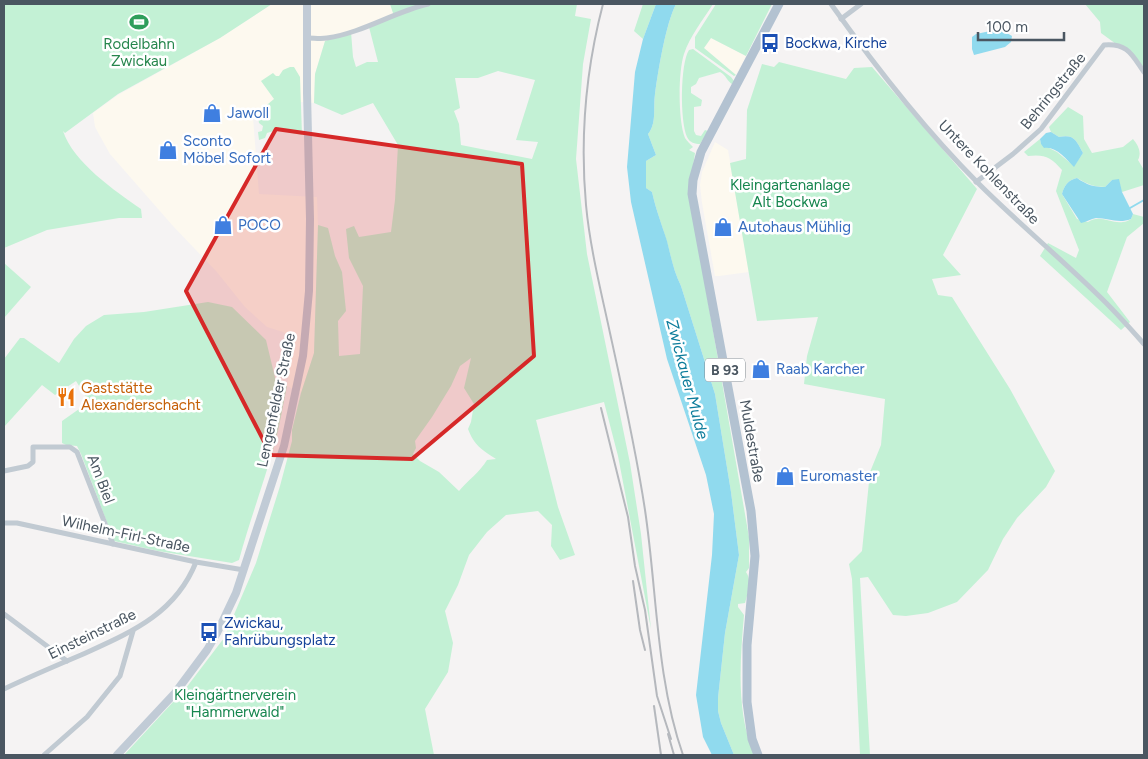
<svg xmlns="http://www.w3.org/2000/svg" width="1148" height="759" font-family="Figtree,sans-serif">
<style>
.commercial{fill:#fdf9ef}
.green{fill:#c3f1d5;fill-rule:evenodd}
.water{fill:#90daee}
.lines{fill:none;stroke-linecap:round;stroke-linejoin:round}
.stream{stroke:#90daee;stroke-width:2}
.minor{stroke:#c1cad2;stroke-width:5}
.secondary{stroke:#c1cbd6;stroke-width:8}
.primary{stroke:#b3c2d1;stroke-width:9}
.rail{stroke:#b5b8bd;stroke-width:2}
.marked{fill:#d62828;fill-opacity:0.2;stroke:#d62828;stroke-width:4;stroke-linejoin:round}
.labels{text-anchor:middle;stroke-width:5;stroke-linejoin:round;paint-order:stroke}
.shield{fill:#fff;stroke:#808990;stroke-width:1}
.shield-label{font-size:14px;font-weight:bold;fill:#4a5661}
.transit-label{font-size:15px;fill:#164399;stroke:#fff;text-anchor:start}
.leisure-label{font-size:15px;fill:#27864d;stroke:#fff}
.street-label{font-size:15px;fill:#4a5661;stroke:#fff}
.shop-label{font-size:15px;fill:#366cbe;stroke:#fff;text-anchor:start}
.park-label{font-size:15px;fill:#17864f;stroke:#fff}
.food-label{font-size:15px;fill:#c56008;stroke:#fff;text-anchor:start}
.water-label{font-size:16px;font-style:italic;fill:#0c7c9b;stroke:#fff}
</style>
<rect width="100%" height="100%" fill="#f5f3f3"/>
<g class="commercial">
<path d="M272,4H390L394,16L325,41L315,74L314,103L275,100L253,117L259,194L317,197L318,225L314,353L301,393L287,386L294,340L283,332L267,327L245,307L216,271L173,226L110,154L95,127L93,113L118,95L220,38Z"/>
<path d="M711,38L746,56L736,75L704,48Z"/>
<path d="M715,142L728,150L749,272L719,276H715L702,203L700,185L702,172Z"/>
</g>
<g class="green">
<path d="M4,4H272L220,38L118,94L65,133L63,131C73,162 115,191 141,209L142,218H119L47,230L4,248Z"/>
<path d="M390,4H577L575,16L591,19L583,64L576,159L587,254L630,463L641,534L651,629L618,456L604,402L536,420L558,507L575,555L560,560L551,546L552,525L538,511L506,515L487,532L469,555L458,585L445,611L453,643L448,672L425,709L434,755H124L186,688L224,638L256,563L280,486L292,441V430L301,393L314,353L318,225L328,228L335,256L342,272L346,311L338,321L339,356L360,354L363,286L349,258L346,229L354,226L359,237L391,232L395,200L398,145L373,103L342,115L314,103L315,74L325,41L351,32L353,57L356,67L367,62H378L369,27L394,16ZM498,71L535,80L516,140L538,142L532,159L461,145L459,124L454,111L460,108L455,78H478ZM471,358L464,388L474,404L471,422L468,429C474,445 482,450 496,459L487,460C480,472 468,480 459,491L439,472L420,461L413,454L416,448L415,441L432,417L451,386L460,366Z"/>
<path d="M643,4H656L643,39L634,31Z"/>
<path d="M676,4H713C703,20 690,36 684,54C678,72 678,121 685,138C687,141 690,144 693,147L689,150L695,153L689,193L749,537V568L746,572C752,580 748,593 745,603L738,604V607L744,615C740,662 736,711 754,755H734L721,723L718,711V698L725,633L739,555L731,492L715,394L681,286C674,272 671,257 667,242C662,225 656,210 652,192L646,188V161L656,155L648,134C657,123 653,108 655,94C658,71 666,23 676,4Z"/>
<path d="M716,4H772L746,56L711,38L704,48L736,75L734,76L695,48V37Z"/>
<path d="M1085,4H1144V70L1127,52L1101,33L1100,22Z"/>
<path d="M693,49L731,77L734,81L732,84C727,81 726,75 720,72L699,78L696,84L691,87V93L702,100L701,106L694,107V131L696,135L701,136L705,130L708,131L700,144C695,144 690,143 687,137C680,121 680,64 689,50Z"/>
<path d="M779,62L846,79L854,68L872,67L977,189L943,255L961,275L932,279L938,295L952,297L1010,389L1055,471L1046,487L1017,518L1003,539L988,570L957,602L928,613L906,616L893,615L868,577L860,578L870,755H860L852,579L849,564L862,551L870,472L881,445L885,399L804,384L807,356L818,317L757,321L730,163L746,159L747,110L762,64L774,67Z"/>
<path d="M290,67H294L300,77L302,135L277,130L267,133L265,138L259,140L258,132L262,131L263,126L259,123L258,116L262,114V109L274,99L261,81L273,73L276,76H279L283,70Z"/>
<path d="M1068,107L1083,116L1084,139L1092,153L1123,147L1133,139C1138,145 1142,152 1138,160L1144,170V185L1122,192L1112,180L1105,187C1094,187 1087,184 1077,178C1068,180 1064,186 1062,194L1077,219L1088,222C1100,214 1111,224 1123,222C1126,222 1129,220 1131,219L1133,214L1144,217V223L1127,237L1107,292L1130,322L1121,330L1040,256L1048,243L1076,258L1079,250L1056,191L1062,170C1051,157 1044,154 1028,156L1024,152L1040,139L1041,144L1057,152L1074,166L1083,153C1076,140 1074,134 1059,137L1051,132L1049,127Z"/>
<path d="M4,263L31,287L4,318Z"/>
<path d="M208,302L232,307L266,340L277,386H287C283,405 280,424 275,443C264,482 250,520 239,560L232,563L158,551L114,541L81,454L77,446L66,445L62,443V421L89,402L76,381L55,395L42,385L4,427V359L20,338H24L59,363L74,339L86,326L104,315L144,312Z"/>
</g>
<g class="water">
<path d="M656,4H676C666,23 658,71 655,94C653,108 657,123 648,134L656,155L646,161V188L652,192C656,210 662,225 667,241C671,257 674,272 681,286L715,394L731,492L739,555L725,633L718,698V711L721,723L734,755H712L703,737L696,695L712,555L714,514L706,475L667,359L631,202L627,167L635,72L643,39Z"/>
<path d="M1000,29L1012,36L1011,42L1005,47L974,55L972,49V37L976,34Z"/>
<path d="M1051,132L1059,137C1074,134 1076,140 1083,153L1074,167C1066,159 1056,146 1044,148L1041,144L1040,139L1046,133Z"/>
<path d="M1077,178C1087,185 1094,187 1105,187L1112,180L1119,179L1122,192L1133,214L1131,219C1118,224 1109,218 1096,218C1091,219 1086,222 1081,223L1062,194C1064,186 1068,180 1077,178Z"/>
</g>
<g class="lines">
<path class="stream" d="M1130,208L1144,200"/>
<g class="minor">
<path d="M831,4C875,66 923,128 978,183C1016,221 1058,256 1097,294C1114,310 1129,327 1144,344"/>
<path d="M841,19L861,4"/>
<path d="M308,38C314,38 321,39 327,38C362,33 394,12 428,4"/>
<path d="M976,182L1013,154L1041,129L1104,45C1128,43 1132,55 1144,72"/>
<path d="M4,471L28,466L33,462V447H70L77,452L113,544"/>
<path d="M4,523H17L196,562L244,570"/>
<path d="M4,614L67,661"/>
<path d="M4,689C29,677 55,666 81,655C129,633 175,615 196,562"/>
<path d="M44,755L87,717L120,676L133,631"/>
</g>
<path class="secondary" d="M117,755L175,693L207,650L217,633L236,593L284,446L303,356L309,291L310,219L307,93V4"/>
<path class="primary" d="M758,755L752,739L747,702V645L755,556L751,511L692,194L693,180L701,152L779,4"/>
<g class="rail">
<path d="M603,4C586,69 580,138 586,205C590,248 601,291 610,333C623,392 636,450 645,510C657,590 656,678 683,755"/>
<path d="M601,408L628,517L635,566L645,610L657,696L671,739"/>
<path d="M633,581L640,630L645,650"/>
<path d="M654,706L661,755"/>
<path d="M668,734L674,755"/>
</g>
</g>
<path class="marked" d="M276,129L522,164L534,356L412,459L271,455L186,291Z"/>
<defs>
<g id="stadium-bare" transform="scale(1.5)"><path d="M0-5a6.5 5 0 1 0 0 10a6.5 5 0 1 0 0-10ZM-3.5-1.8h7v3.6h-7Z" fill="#2e9e5b" stroke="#fff" stroke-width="2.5" paint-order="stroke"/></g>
<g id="bus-bare" transform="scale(1.5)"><path d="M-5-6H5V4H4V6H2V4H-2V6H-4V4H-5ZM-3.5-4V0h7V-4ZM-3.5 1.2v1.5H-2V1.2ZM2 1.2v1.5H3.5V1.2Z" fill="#1a4fb4" stroke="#fff" stroke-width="2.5" paint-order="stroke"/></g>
<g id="shop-bare" transform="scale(1.5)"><path d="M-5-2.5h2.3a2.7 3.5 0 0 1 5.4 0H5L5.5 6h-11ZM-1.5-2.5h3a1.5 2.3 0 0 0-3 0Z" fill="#3f7fe0" stroke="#fff" stroke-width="2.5" paint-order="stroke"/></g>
<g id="restaurant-bare" transform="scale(1.5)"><path d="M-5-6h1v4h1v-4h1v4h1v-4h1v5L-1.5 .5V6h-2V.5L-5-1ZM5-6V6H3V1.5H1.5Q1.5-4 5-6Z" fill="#e8710a" stroke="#fff" stroke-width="2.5" paint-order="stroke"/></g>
</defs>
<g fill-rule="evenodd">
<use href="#stadium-bare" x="139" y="22"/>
<use href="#bus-bare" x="770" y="43"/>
<use href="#shop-bare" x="212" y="113"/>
<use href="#shop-bare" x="168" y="150"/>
<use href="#shop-bare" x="223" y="225"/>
<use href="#shop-bare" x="723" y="227"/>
<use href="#shop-bare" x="761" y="369"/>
<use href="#restaurant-bare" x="66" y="397"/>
<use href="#shop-bare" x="785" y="476"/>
<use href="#bus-bare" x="209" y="632"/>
</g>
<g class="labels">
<rect class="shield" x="705" y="358.5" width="40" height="23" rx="4"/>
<g class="shield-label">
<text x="725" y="375">B 93</text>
</g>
<g class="transit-label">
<text x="785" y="48">Bockwa, Kirche</text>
<text x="224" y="628">Zwickau,<tspan x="224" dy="17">Fahrübungsplatz</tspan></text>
</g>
<g class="leisure-label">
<text x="139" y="49">Rodelbahn<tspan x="139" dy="17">Zwickau</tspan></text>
</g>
<g class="street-label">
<text transform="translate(1053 91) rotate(-51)" y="5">Behringstraße</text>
<text transform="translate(989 172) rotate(46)" y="5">Untere Kohlenstraße</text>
<text transform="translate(276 400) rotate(-78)" y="5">Lengenfelder Straße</text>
<text transform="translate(752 441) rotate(80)" y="5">Muldestraße</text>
<text transform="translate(101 479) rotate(69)" y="5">Am Biel</text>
<text transform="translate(126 534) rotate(12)" y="5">Wilhelm-Firl-Straße</text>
<text transform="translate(92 634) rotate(-26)" y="5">Einsteinstraße</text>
</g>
<g class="shop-label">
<text x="227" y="118">Jawoll</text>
<text x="183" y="146">Sconto<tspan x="183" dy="17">Möbel Sofort</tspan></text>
<text x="238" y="230">POCO</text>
<text x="738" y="232">Autohaus Mühlig</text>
<text x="776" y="374">Raab Karcher</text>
<text x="800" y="481">Euromaster</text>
</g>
<g class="park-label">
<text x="790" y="190">Kleingartenanlage<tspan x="790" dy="17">Alt Bockwa</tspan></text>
<text x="235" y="700">Kleingärtnerverein<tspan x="235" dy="17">"Hammerwald"</tspan></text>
</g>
<g class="food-label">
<text x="81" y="393">Gaststätte<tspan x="81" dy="17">Alexanderschacht</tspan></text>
</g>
<g class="water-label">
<text transform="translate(688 379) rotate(75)" y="6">Zwickauer Mulde</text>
</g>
</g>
<rect width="1148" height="759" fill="none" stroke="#4a5661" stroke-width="10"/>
<path d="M978 32v8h86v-8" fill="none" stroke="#4a5661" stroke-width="2.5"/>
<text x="986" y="32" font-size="15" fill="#4a5661" stroke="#ffffff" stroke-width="4" paint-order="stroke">100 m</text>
</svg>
